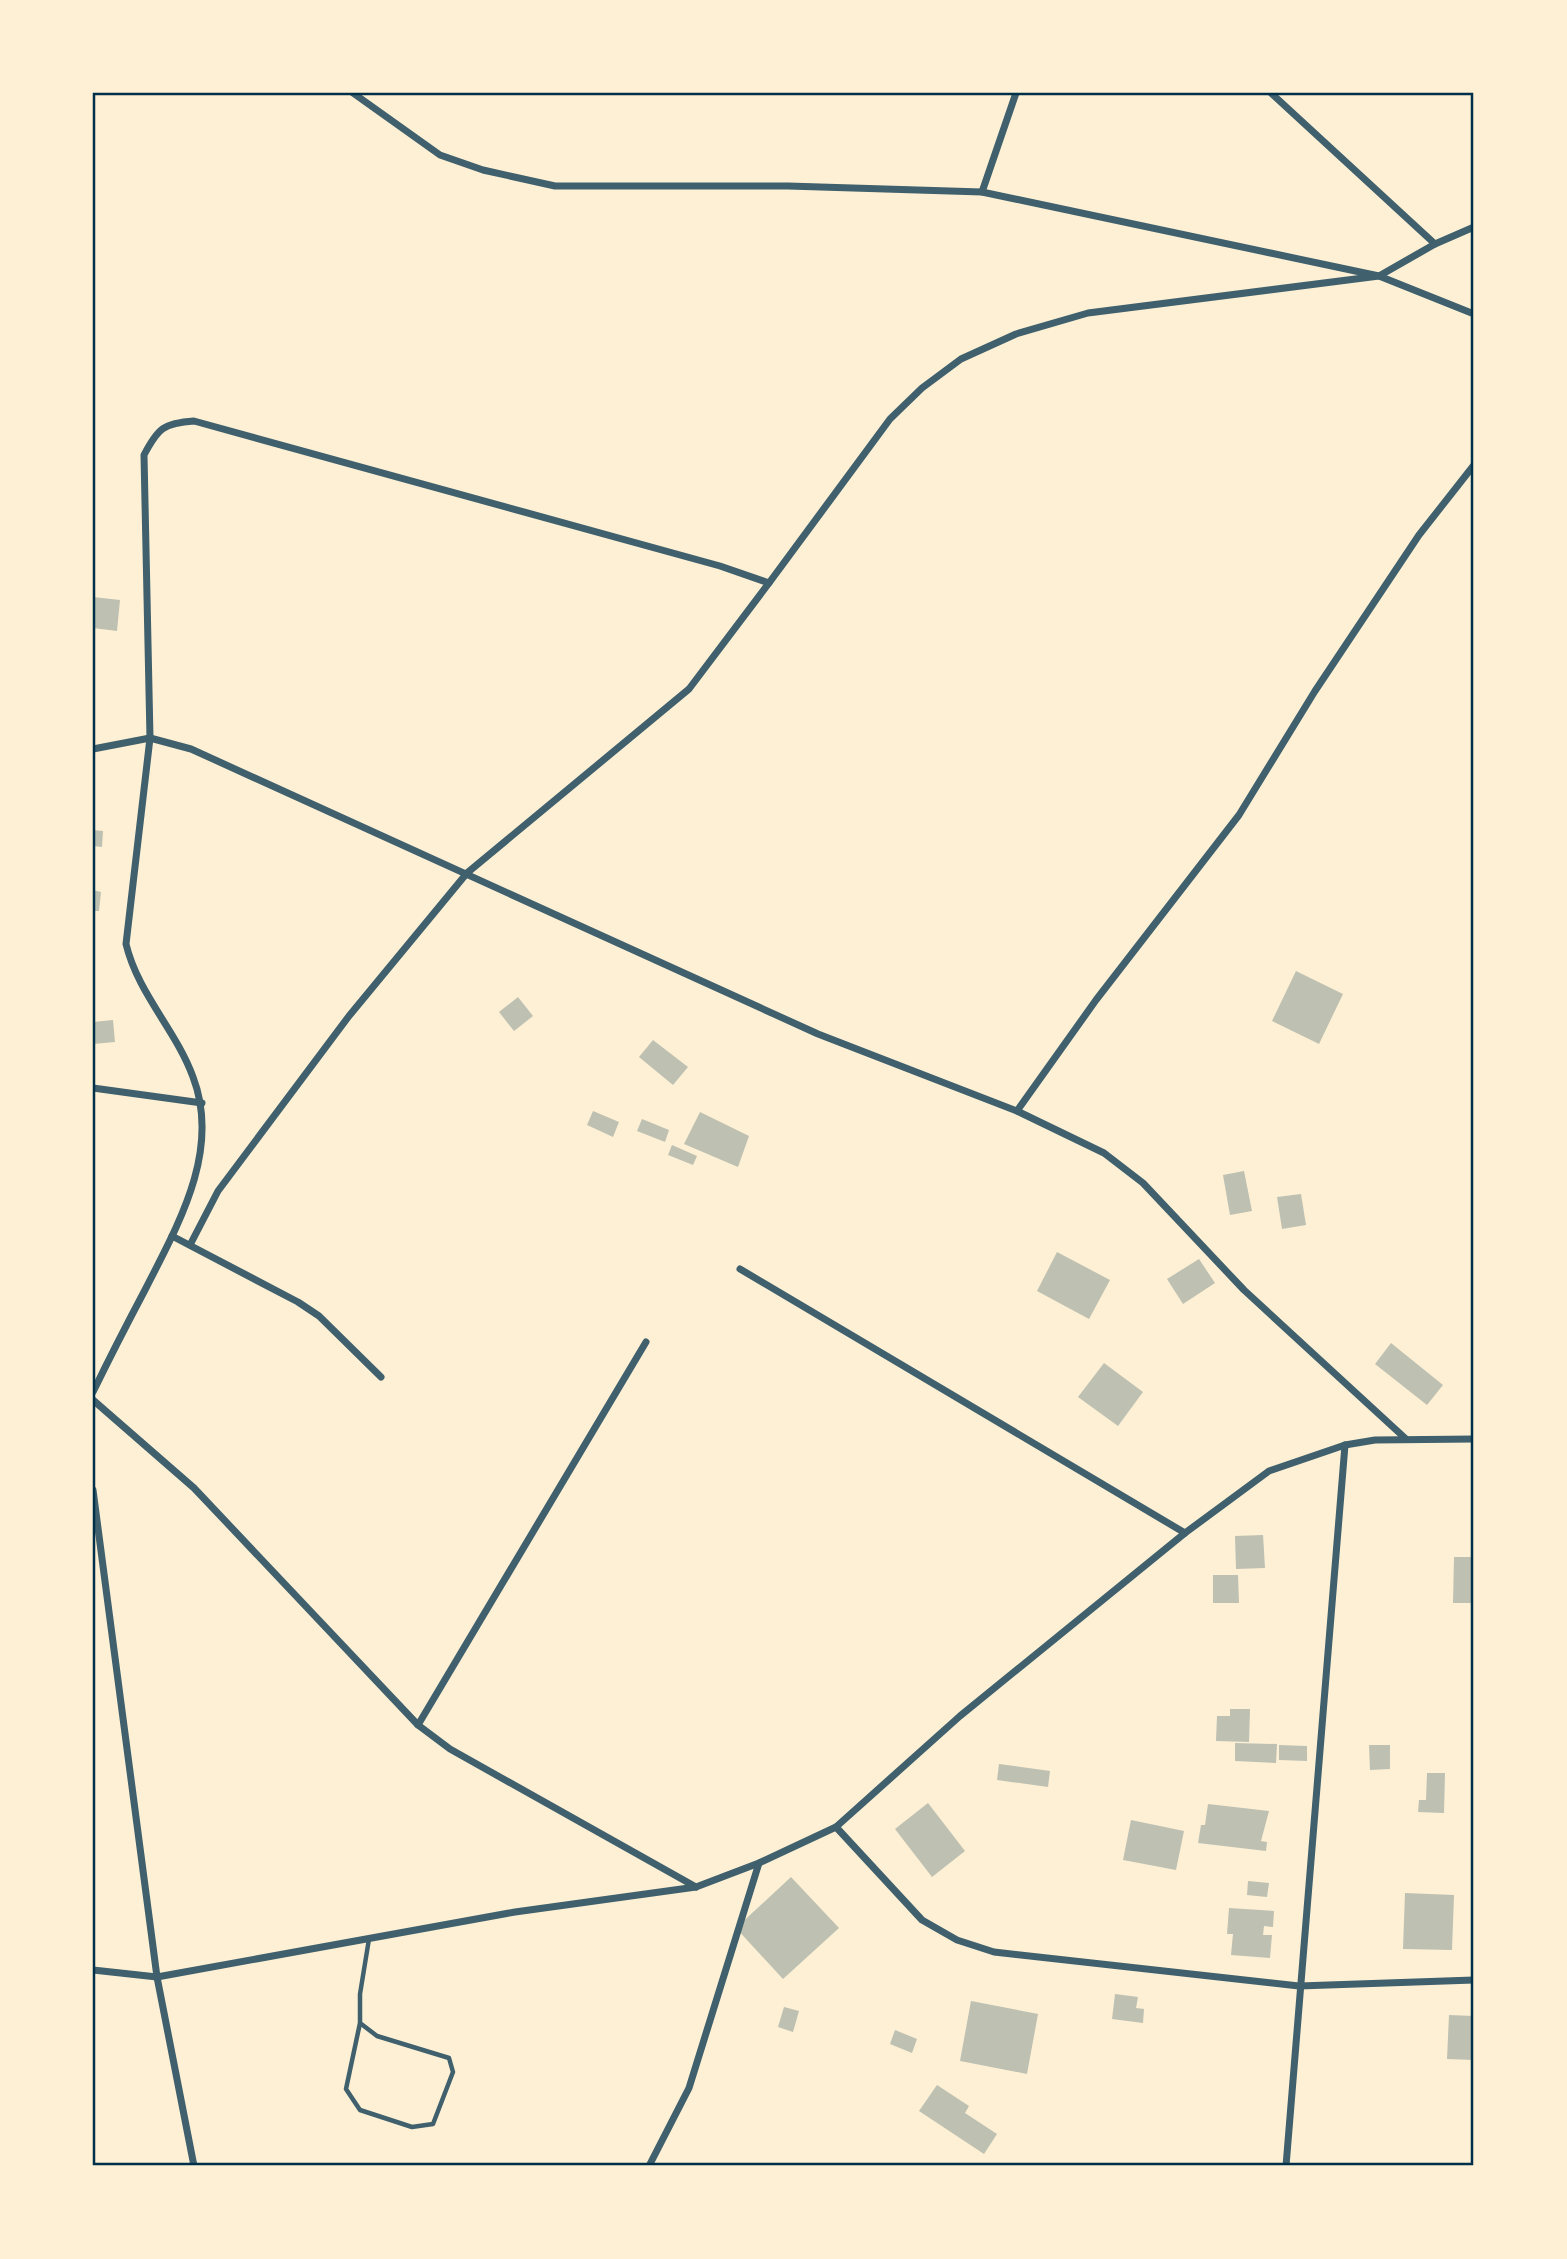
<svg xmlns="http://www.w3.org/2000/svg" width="1567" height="2259" font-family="'Source Sans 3',sans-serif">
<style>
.building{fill:#bec0b2}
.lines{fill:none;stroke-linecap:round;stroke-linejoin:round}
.service{stroke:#3f606c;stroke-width:4.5}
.minor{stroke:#3f606c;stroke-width:7}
.neatline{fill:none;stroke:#003049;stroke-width:2.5}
</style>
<rect width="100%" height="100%" fill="#fdf0d5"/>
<g class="building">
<path d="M93,597L120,600L117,631L93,628Z"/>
<path d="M93,830L103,831L102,847L93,846Z"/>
<path d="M93,890L101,892L99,911H93Z"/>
<path d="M1296,971L1343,994L1319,1044L1272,1021Z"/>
<path d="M518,997L533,1016L514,1031L499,1012Z"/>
<path d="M113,1020L115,1042L93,1044V1022Z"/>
<path d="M653,1040L688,1067L673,1085L639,1057Z"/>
<path d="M593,1111L619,1122L613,1137L587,1125Z"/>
<path d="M700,1112L749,1136L738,1167L684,1144Z"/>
<path d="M642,1119L669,1130L665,1142L637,1131Z"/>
<path d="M672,1145L697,1156L693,1165L668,1155Z"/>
<path d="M1244,1171L1252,1211L1230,1215L1223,1175Z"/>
<path d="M1301,1194L1306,1225L1282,1229L1277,1197Z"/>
<path d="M1057,1252L1110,1280L1089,1319L1037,1291Z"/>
<path d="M1199,1259L1215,1283L1183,1304L1167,1279Z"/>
<path d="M1391,1343L1443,1385L1427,1405L1375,1364Z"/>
<path d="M1104,1363L1143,1392L1118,1426L1078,1397Z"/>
<path d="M1263,1535L1265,1568L1236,1569L1235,1536Z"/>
<path d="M1454,1557H1474V1603H1453Z"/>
<path d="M1213,1575H1238L1239,1603H1213Z"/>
<path d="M1230,1709H1250L1249,1742L1216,1741L1217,1716H1230Z"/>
<path d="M1235,1743L1277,1744L1276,1763L1235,1761Z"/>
<path d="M1279,1745L1307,1746V1761L1279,1760Z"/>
<path d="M1369,1745H1390V1769L1370,1770Z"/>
<path d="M999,1764L1050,1771L1048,1787L997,1780Z"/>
<path d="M1427,1773H1445L1444,1813L1418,1812L1419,1800H1426Z"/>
<path d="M928,1803L965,1851L932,1877L895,1829Z"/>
<path d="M1208,1804L1269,1811L1261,1841L1267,1842L1266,1851L1198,1843L1201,1825H1205Z"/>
<path d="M1131,1820L1184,1831L1176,1870L1123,1860Z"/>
<path d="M791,1877L839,1928L783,1979L736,1928Z"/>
<path d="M1248,1881L1269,1883L1267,1897L1247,1895Z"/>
<path d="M1405,1893L1454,1895L1452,1950L1403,1949Z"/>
<path d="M1229,1908L1274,1911L1273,1927L1264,1926L1263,1935H1272L1270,1958L1231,1955L1233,1934H1227Z"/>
<path d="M1115,1994L1138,1997L1136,2008L1144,2009L1143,2023L1112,2019Z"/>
<path d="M971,2001L1038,2014L1027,2074L960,2061Z"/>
<path d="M784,2007L799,2011L793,2032L778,2027Z"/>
<path d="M1449,2015L1474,2016V2060L1447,2059Z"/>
<path d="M895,2030L917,2039L912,2053L890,2044Z"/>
<path d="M937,2085L969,2106L965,2113L997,2134L984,2154L919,2111Z"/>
</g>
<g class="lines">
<path class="service" d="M360,2023L377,2036L449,2058L453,2072L433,2124L412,2127L360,2110L346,2089L360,2023V1994L369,1939"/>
<g class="minor">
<path d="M353,93L440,155L483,170L555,186H788L982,192L1379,276L1474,314"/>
<path d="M1271,93L1435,244"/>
<path d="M982,192L1016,93"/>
<path d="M93,749L150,738L191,749L818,1034L1017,1111L1104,1153L1143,1183L1244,1290L1406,1439"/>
<path d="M93,1088L202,1103"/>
<path d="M1017,1111L1096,1000L1239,815L1315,691L1419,535L1474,465"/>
<path d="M172,1236L298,1302L319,1316L381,1377"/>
<path d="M190,1245L218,1191L349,1016L467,873L689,689L769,583"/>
<path d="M740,1269L1185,1533"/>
<path d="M93,1392C110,1357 128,1322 146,1288C179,1223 221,1150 193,1077C176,1030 138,994 126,944L150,738L144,455C158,428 164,423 194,421L720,566L769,583L890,419L922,388L961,359L1016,334L1088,313L1379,276L1435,244L1474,227"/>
<path d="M93,1400L194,1488L418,1725L450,1749L696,1887"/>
<path d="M93,1490L157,1977L194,2166"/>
<path d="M418,1725L646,1342"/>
<path d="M836,1827L922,1920L957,1940L994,1952L1299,1986L1474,1980"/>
<path d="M93,1970L157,1977L515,1912L696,1887L759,1863L836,1827L960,1716L1185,1533L1269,1471L1345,1445L1375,1440L1474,1439"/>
<path d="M649,2166L689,2088L759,1863"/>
<path d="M1286,2166L1345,1445"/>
</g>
</g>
<rect width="1567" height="2259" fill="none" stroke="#fdf0d5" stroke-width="189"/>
<rect x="94" y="94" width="1378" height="2070" class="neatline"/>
</svg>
